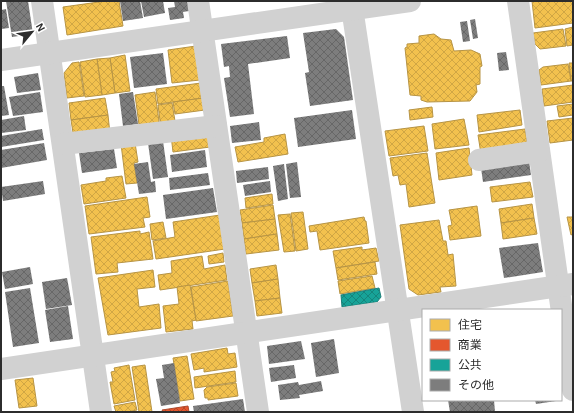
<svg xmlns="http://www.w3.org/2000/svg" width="574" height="413" font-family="'Alegreya Sans','Noto Sans JP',sans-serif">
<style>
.homes{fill:url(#homes-cross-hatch);stroke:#b79444}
.shops{fill:url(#shops-cross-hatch);stroke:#ad4a2d}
.public{fill:url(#public-cross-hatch);stroke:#1d7f78}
.building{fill:url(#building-cross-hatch)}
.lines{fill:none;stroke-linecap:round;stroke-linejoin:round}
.minor{stroke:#d1d1d1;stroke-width:22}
</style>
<defs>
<pattern id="homes-cross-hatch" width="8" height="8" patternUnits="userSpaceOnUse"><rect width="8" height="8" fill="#f2c14e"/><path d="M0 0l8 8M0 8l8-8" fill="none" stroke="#d0a644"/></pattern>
<pattern id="shops-cross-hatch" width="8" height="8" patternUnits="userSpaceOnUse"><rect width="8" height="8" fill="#e4572e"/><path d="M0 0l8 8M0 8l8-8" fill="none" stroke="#b94827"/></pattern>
<pattern id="public-cross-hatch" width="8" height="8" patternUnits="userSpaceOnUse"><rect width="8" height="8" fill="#17a398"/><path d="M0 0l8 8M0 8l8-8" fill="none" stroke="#15857c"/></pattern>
<pattern id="building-cross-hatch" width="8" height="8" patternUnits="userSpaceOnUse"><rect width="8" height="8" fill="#7d7d7d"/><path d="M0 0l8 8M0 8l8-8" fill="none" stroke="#676767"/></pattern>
</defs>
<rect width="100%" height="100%" fill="#fff"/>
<g class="homes">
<path d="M106,1H119L123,26L67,35L63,7Z"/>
<path d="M532,1H573V23L535,28Z"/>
<path d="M573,27V45L567,46L565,29Z"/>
<path d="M563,29L566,46L540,49L535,44L533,33Z"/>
<path d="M434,34L441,39L451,40L454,51L471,50L480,54L482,66L480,67V84L476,85L477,92L470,101L427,102L421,100V96L410,95L405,48L407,47V44L419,43V36Z"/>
<path d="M196,46L200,80L172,83L168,50Z"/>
<path d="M125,55L130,91L115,93L110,58Z"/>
<path d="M110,58L115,93L102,95L97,59Z"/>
<path d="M97,59L102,95L85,97L80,62Z"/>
<path d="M79,62L84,96L67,98L64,73L72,63Z"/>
<path d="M569,63H573V81H571Z"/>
<path d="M568,64L571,81L541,85L539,70L543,67Z"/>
<path d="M201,83L203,98L158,104L156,89Z"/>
<path d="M573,85V102L544,106L542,89Z"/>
<path d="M155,92L160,129L140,132L135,95Z"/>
<path d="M105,98L108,115L71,120L69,103Z"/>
<path d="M203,98L205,110L175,114L173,102Z"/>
<path d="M172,103L176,127L161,128L158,105Z"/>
<path d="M573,104V115L559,117L557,106Z"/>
<path d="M432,107L433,117L410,120L409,110Z"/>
<path d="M520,110L522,125L479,132L477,115Z"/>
<path d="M108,115L110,134L74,139L71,120Z"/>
<path d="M573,118V140L550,143L547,121Z"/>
<path d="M464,119L469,145L435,149L432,124Z"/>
<path d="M424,126L428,151L389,156L385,131Z"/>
<path d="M525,129L528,148L481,154L478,135Z"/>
<path d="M208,130L210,147L173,152L171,135Z"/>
<path d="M285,134L288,154L238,162L235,147L264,142V138Z"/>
<path d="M135,143L138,162L134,163L137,183L126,184L121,144Z"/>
<path d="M469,148L472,175L439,180L436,153Z"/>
<path d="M427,153L435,203L409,207L406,184L400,185L398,175L393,176L390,158Z"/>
<path d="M122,176L126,198L84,204L81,185L106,181V178Z"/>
<path d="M530,182L533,197L492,202L490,187Z"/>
<path d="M272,194L273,204L246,208L245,198Z"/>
<path d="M147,197L150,217L143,218L145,227L89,234L85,206Z"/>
<path d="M532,204L534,218L501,223L499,209Z"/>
<path d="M273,205L275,219L242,223L240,210Z"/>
<path d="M477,206L481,236L450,240L448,226L452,225L449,210Z"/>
<path d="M303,212L308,249L296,251L291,213Z"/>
<path d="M290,214L295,251L284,252L278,215Z"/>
<path d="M220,215L225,249L156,259L153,241L175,237L173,222Z"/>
<path d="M364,217L365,221H366L369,243L320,250L317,231L310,232L309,226Z"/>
<path d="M567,217H573V234L571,235Z"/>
<path d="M534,218L537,234L503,239L501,223Z"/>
<path d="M275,219L277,234L244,239L242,223Z"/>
<path d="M439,220L443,241H446L448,255L453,254L456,286L440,287L441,292L418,295L409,289L400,225Z"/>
<path d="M163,222L166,238L152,240L150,224Z"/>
<path d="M140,231V234L149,232L153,259L117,263L118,272L96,274L91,237Z"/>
<path d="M277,234L279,250L246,254L244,239Z"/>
<path d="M362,247V250L376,248L379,261L336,268L333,251Z"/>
<path d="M223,253L224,262L209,264L208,256Z"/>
<path d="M202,256L204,269L225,265L227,280L160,290L158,275L172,273L171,261Z"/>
<path d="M375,262L377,274L338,280L336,268Z"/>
<path d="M276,265L278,279L252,283L250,269Z"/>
<path d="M153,270L155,287L137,289L139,307L159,304L161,328L108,335L98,278Z"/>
<path d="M372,276L375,288L340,294L338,281Z"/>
<path d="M278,279L280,298L255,301L252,283Z"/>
<path d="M228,281L233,316L196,321L191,287Z"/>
<path d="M190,285L196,320L192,321L193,329L166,332L163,306L179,304L177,287Z"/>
<path d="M280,298L282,313L257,316L255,301Z"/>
<path d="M227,348L228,354L235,353L237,367L204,372V368L194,370L191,354Z"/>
<path d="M187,356L194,399L180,401L173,358Z"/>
<path d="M129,365L135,400L114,404L110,382H113L111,372L115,371L114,368Z"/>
<path d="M145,365L152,412H139L132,367Z"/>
<path d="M235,371L236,382L195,388L194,377Z"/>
<path d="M33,378L37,406L19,408L15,380Z"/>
<path d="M236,383L238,396L208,400V398H205L204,390L207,387Z"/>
<path d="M135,402L137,410L127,412H116L114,406Z"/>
</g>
<path class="shops" d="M188,406L189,412H163L162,410Z"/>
<path class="public" d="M379,288L381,297L377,302L342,307L341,295Z"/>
<g class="building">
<path d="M6,1H28L33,34L12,37Z"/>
<path d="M120,1H140L143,18L123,21Z"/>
<path d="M141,1H163L165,13L144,17Z"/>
<path d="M174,1H188L189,11L183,12L184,18L170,20L168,8L175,7Z"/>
<path d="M6,9L9,28L1,29V10Z"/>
<path d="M475,19L478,38L473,39L470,20Z"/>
<path d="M467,21L470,41L463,42L460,22Z"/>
<path d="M336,29L344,37L353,100L310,106L305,73L309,72L303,33Z"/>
<path d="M287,36L290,58L248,64L254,114L230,117L224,78L230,77L229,66L224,67L221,44Z"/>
<path d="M506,52L509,70L499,71L497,53Z"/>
<path d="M163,53L167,84L134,88L130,57Z"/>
<path d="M38,73L41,90L17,93L14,77Z"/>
<path d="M1,86H4L9,115L1,116Z"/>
<path d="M40,92L43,112L13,116L9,97Z"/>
<path d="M133,92L138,124L123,126L119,94Z"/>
<path d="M352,110L356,139L298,147L294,118Z"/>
<path d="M24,116L26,130L1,133V120Z"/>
<path d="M259,122L261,140L232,143L230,126Z"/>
<path d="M42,129L44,140L1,147V136Z"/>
<path d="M163,141L168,177L153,179L148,143Z"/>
<path d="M44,143L47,160L1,168V150Z"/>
<path d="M114,149L117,168L82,173L79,153Z"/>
<path d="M205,150L207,167L172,172L170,155Z"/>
<path d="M529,161L531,175L483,182L481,168Z"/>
<path d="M148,162L151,182L155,181L156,192L139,194L134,164Z"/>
<path d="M297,162L301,197L290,198L286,164Z"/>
<path d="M284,164L288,199L278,201L273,166Z"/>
<path d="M268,167L269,179L237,183L236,171Z"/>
<path d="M208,173L210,185L170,190L169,178Z"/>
<path d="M43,181L45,194L3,201L1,187Z"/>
<path d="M270,181L271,192L245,196L243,185Z"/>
<path d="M213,188L217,212L166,219L163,195Z"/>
<path d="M538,243L543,272L504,278L499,248Z"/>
<path d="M30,267L33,284L5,289L2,272Z"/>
<path d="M67,278L72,305L46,309L42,282Z"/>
<path d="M30,288L39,343L13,347L5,292Z"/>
<path d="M68,306L73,339L50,342L45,310Z"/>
<path d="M334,339L339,373L316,377L311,343Z"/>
<path d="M301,341L305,359L269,364L267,346Z"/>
<path d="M174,363L180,403L161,406L156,379L164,378L162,365Z"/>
<path d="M294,365L296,378L271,382L269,368Z"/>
<path d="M321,381L323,391L299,395L300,398L280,400L278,385L298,382L299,385Z"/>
<path d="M243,399L245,412H194L193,406Z"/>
<path d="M448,400H494L495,412H450Z"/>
<path d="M535,400H556V401L536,404Z"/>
</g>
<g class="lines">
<g class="minor">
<path d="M42,1L101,412"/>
<path d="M198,1L258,412"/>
<path d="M351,1L413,412"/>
<path d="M518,1L573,390"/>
<path d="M1,60L410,1"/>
<path d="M63,144L216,126"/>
<path d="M479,160L539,151"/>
<path d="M1,369L573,284"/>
</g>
</g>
<rect width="574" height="413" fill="none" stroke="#2c2c2c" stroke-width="4"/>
<rect x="422" y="309" width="140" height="92" fill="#ffffff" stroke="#ababab"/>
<rect x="430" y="319" width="20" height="12" fill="#f2c14e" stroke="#ababab"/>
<text x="458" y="329" font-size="12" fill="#2c2c2c">住宅</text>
<rect x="430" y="339" width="20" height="12" fill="#e4572e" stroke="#ababab"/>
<text x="458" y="349" font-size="12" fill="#2c2c2c">商業</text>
<rect x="430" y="359" width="20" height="12" fill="#17a398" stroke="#ababab"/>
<text x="458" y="369" font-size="12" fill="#2c2c2c">公共</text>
<rect x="430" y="379" width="20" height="12" fill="#7d7d7d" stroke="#ababab"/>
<text x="458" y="389" font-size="12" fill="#2c2c2c">その他</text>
<g transform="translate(32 32) rotate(61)" stroke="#ffffff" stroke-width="3" paint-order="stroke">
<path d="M0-3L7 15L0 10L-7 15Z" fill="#2c2c2c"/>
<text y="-6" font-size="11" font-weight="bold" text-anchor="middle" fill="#2c2c2c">N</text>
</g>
</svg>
